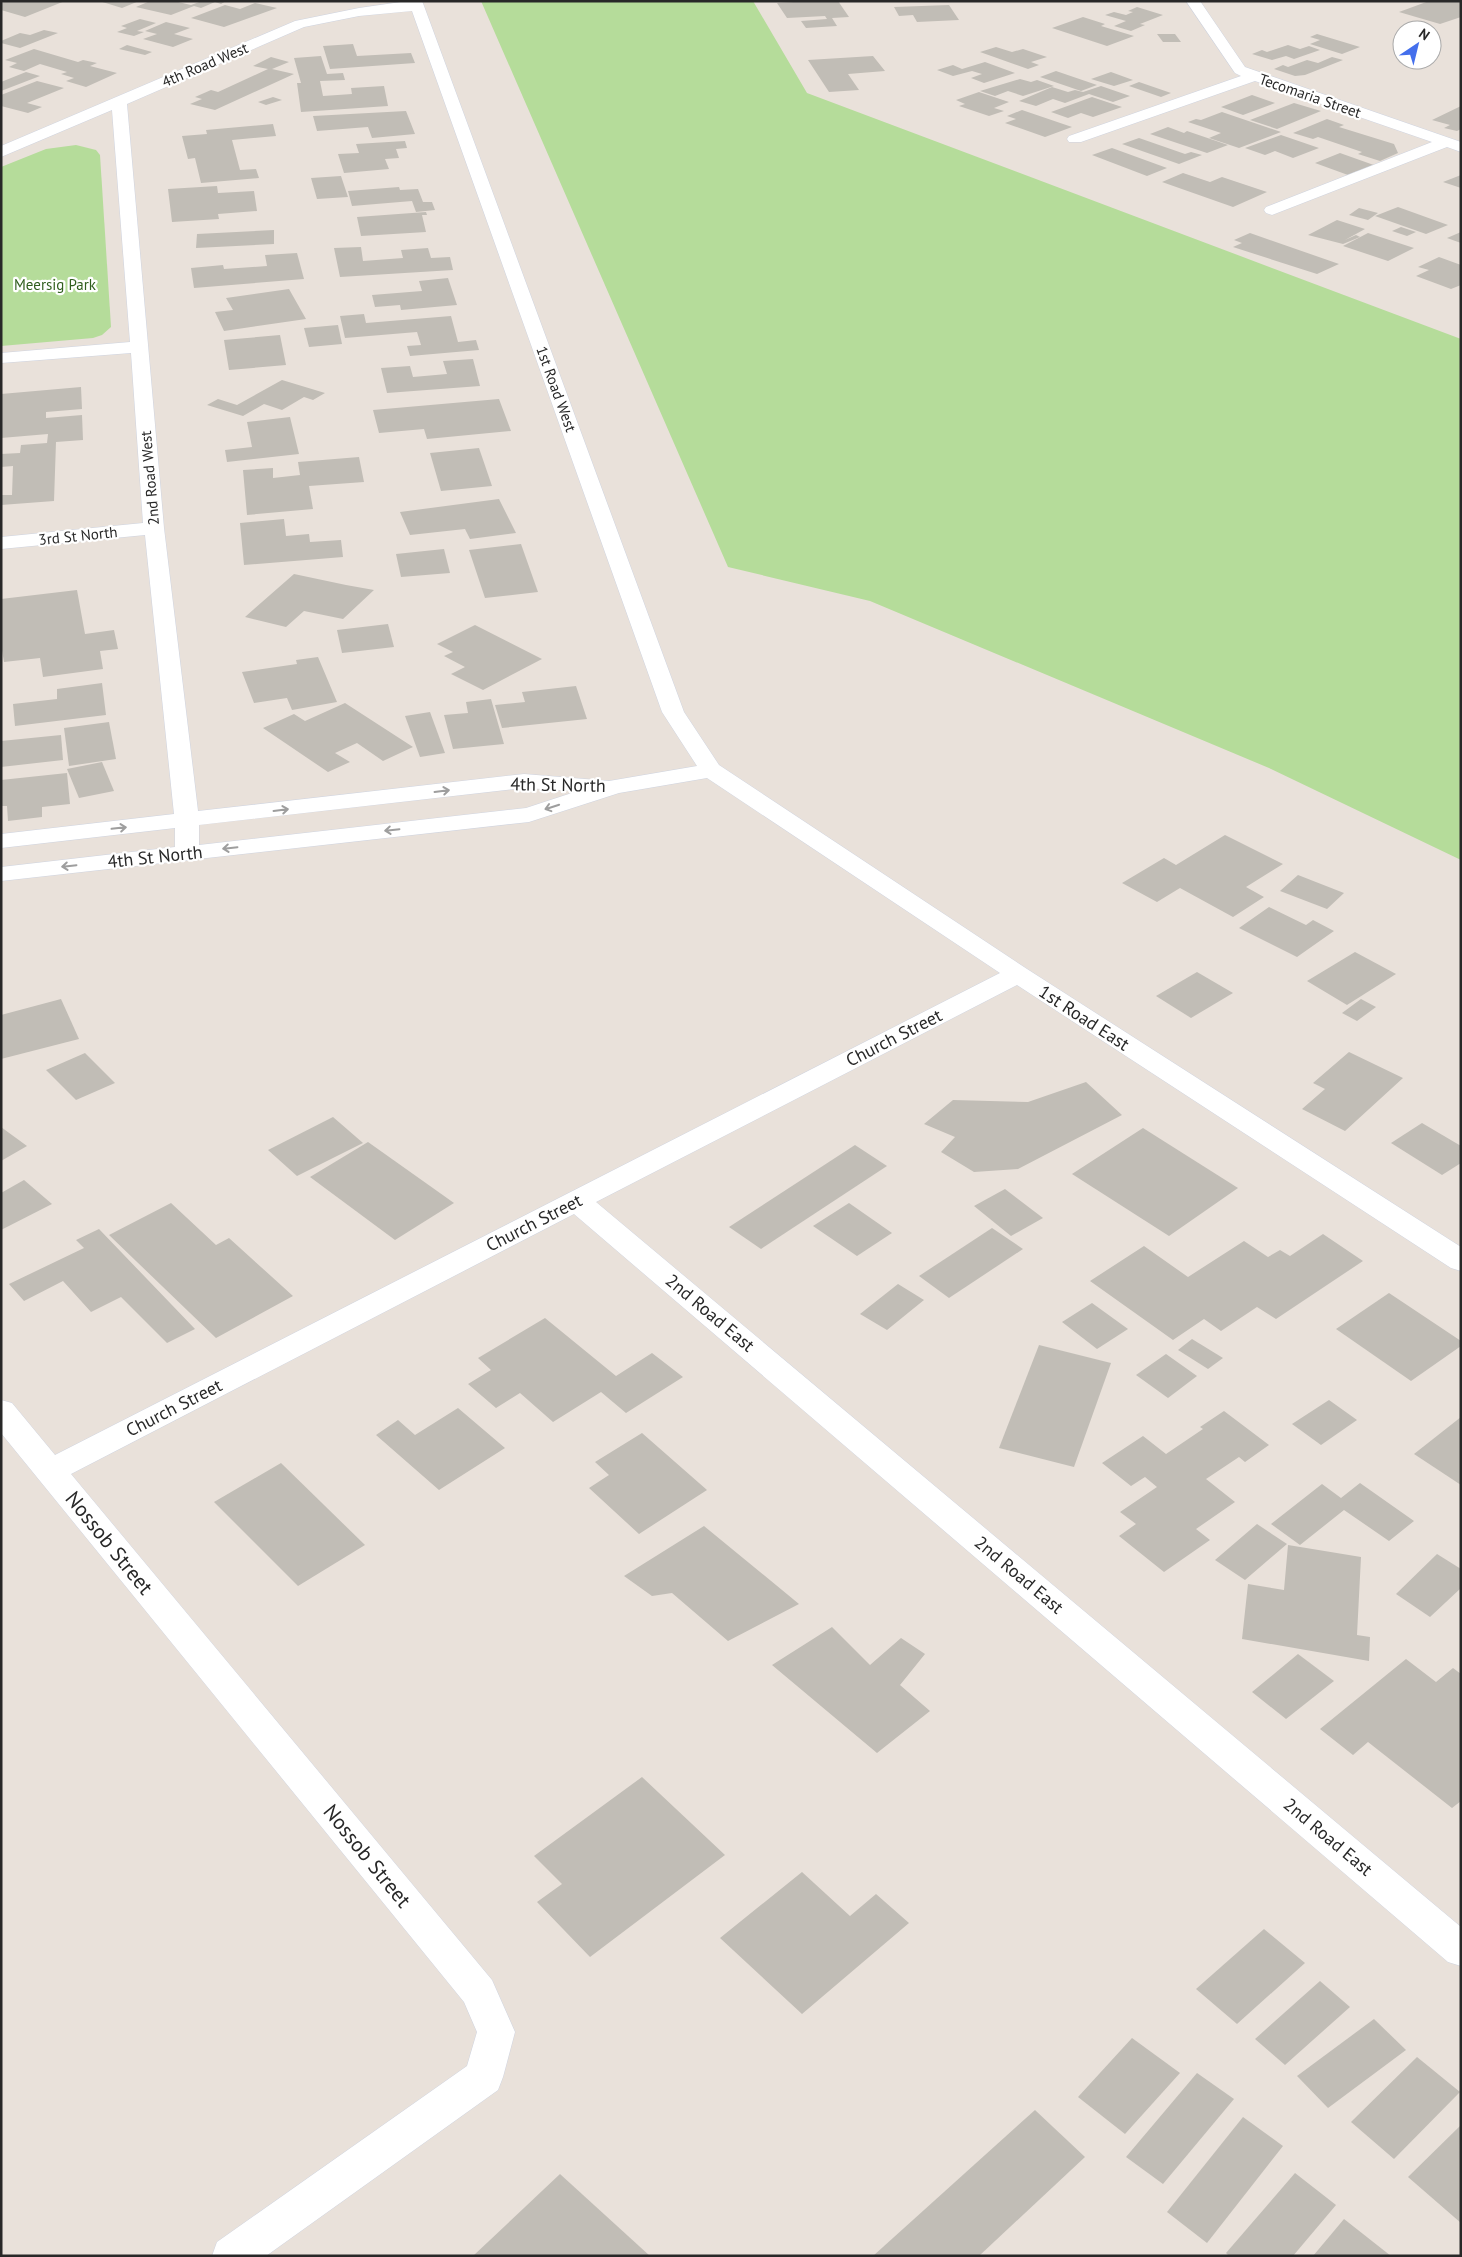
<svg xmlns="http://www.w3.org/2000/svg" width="1462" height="2257" font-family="'PT Sans',sans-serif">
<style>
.green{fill:#b5dc9a}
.building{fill:#c1bdb6}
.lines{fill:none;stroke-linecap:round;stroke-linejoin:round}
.minor-casing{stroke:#cfd4e0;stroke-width:1}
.minor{fill:#fff;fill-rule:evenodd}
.oneway{stroke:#9e9e9e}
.labels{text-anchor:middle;stroke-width:4.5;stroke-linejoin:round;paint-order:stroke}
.far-street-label{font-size:15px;fill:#282828;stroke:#fff}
.far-park-label{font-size:15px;fill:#305e1e;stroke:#fff}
.street-label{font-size:18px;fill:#282828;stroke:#fff}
.near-street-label{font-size:21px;fill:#282828;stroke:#fff}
</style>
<rect width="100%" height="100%" fill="#e9e1da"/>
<g class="green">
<path d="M481,1H753L807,93L1461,339V860L1269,768L870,601L728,567Z"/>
<path d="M76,145L96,150L100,155L111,327L102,335L93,338L1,346V167L46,149Z"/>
</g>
<g class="building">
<path d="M7,1H65L25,17L1,10V3Z"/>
<path d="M99,1H139L122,8Z"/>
<path d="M150,1H174L191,5L202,1H226L221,4L215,2L201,8L194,6L171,15L136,7Z"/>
<path d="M810,1H838L849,17L832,18L837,26L806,28L801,21L827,19L825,16L787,18L777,3Z"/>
<path d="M1429,1H1461V17L1440,24L1399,12Z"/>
<path d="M255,3L277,8L224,27L191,18L225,5L240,9Z"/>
<path d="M949,5L959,20L917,22L913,15L899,16L894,7Z"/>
<path d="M1137,7L1163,15L1140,24L1145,25L1131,31L1114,26L1126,21L1105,15L1114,12L1126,15L1133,12L1128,11Z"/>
<path d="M1083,17L1105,24L1101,26L1134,36L1107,46L1052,28Z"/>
<path d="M140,19L156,23L137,31L144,32L134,36L117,32L127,28L121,26Z"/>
<path d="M166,22L190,28L174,34L193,39L173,47L143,39L157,34L145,31Z"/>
<path d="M44,30L58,33L20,48L1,43V41L20,33L30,35Z"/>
<path d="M1157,34H1175L1181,42H1163Z"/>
<path d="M1317,34L1360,47L1342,54L1310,44L1320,40L1310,37Z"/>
<path d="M353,44L357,56L411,53L415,63L330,69L323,46Z"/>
<path d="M127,45L152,52L145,55L119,49Z"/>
<path d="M1288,45L1300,49L1309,46L1320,50L1294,59L1286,56L1272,60L1252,54L1262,50L1267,52Z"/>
<path d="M996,47L1012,52L1023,49L1047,57L1031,62L1039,65L1028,69L980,52Z"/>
<path d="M34,49L78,62L83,60L97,63L90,66L117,73L86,87L66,81L74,78L61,74L67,72L40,64L24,71L9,67L17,63L5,60Z"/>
<path d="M321,56L327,74L343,73L345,80L320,81L323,96L352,94L351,88L384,86L388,106L301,112L297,83H301L294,58Z"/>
<path d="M873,56L885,71L848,74L859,90L829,92L808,60Z"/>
<path d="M271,57L289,62L272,69L294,74L215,110L190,104L202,99L195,97L211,90L218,92L268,69L253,66Z"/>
<path d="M1332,57L1343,60L1305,75L1295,76L1274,69L1283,65L1288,67L1307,60L1318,63Z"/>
<path d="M985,62L1015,73L984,83L971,78L982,74L972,71L953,76L937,70L953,65L962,69Z"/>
<path d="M1056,71L1097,85L1081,91L1040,77Z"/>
<path d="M26,72L40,76L1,91V82Z"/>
<path d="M1111,72L1133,80L1114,86L1091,79Z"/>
<path d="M1020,79L1031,82L1037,80L1054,86L1023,96L1008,91L995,96L980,91Z"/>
<path d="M37,81L64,88L27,103L42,107L28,113L1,106V95Z"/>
<path d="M1139,82L1171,93L1161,97L1129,86Z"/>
<path d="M1101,86L1130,96L1113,102L1089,94L1065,103L1053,99L1036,106L1019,101L1052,87L1068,92L1075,90L1083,92Z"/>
<path d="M979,92L1009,102L994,108L1004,111L989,116L959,106L965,104L956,100Z"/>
<path d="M1252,95L1275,103L1243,115L1221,107Z"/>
<path d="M273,97L282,100L266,105L258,102Z"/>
<path d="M1092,97L1122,107L1093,117L1081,113L1068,118L1051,112Z"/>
<path d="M1294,103L1321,111L1277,129L1250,120Z"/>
<path d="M1461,106V129L1457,131L1444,128L1450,125L1432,120Z"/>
<path d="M1022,110L1072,127L1045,137L1005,123L1016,119L1007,116Z"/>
<path d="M406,111L415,134L372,138L368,127L317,131L313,116Z"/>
<path d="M1222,112L1281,132L1239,148L1209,138L1221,133L1188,122L1196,119L1201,120Z"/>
<path d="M1327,119L1344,125L1339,127L1394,144L1398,153L1380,161L1358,154L1362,152L1318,137L1313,139L1293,133Z"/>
<path d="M273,124L276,136L232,140L240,170L256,169L259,178L201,183L195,158L188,159L182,136L207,134L206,130Z"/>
<path d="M1168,127L1184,133L1187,131L1228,145L1207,153L1150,134Z"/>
<path d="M1281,135L1319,148L1293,158L1275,151L1265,155L1245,148Z"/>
<path d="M1139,138L1185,154L1191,152L1202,155L1179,164L1122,144Z"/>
<path d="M405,141L407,148L396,149L399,158L385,159L389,169L344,173L338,154L359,153L356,144Z"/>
<path d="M1112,148L1167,168L1147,176L1092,155Z"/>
<path d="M1340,153L1385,169L1369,175L1357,171L1348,175L1315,163Z"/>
<path d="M1183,173L1210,182L1222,177L1267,192L1233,207L1162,182Z"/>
<path d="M1461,175V188L1443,182Z"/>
<path d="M341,176L348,197L317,199L311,178Z"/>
<path d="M217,186L218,193L254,191L257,211L218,214L219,219L172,222L168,189Z"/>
<path d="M399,187L400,190L418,189L423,202H432L435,210L416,212L412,201L352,206L348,191Z"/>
<path d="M1398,207L1448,225L1426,234L1375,216Z"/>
<path d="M1359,208L1378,213L1368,220L1349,215Z"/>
<path d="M426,212L427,215H422L426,232L361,236L357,217Z"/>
<path d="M1337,220L1365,229L1345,240L1356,235L1360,237L1343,244L1308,235Z"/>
<path d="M1401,227L1416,232L1407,236L1392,231Z"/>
<path d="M274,230V244L196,248L197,234Z"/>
<path d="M1461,232V243L1447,238Z"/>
<path d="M1250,233L1339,264L1317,274L1233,247L1242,243L1234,240Z"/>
<path d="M1368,233L1414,248L1388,261L1343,246Z"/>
<path d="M361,247L363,261L403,258L401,250L428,248L431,258L450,257L453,270L340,277L334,248Z"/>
<path d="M297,253L304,279L194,288L191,268L223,265L224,269L267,266L265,255Z"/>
<path d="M1439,257L1461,265V285L1451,289L1416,276L1429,270L1418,267Z"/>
<path d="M448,278L457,305L401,310L400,305L375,307L372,295L422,291L419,281Z"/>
<path d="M289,289L306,319L224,331L215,312L233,310L226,298Z"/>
<path d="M364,314L366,323L451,316L458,342L476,340L479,350L410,356L407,346L421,345L417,332L345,338L340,316Z"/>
<path d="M338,325L342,344L309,347L304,328Z"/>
<path d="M280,335L286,365L229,370L224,340Z"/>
<path d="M473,359L480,386L387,393L381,368L410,366L413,377L447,374L443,361Z"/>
<path d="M282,380L325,393L313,400L304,397L282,410L264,404L243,416L207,405L218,399L237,405Z"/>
<path d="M81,387L82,409L46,412V418L82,415L83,440L56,442L54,501L1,505V495H12L13,466L1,467V454L20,453L21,445L47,443L48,434L1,438V394Z"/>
<path d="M499,399L511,431L427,439L424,429L379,433L373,410Z"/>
<path d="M290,417L299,454L227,462L225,450L252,447L247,422Z"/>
<path d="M479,448L492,486L441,491L430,453Z"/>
<path d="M359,457L364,482L309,486L313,509L247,515L243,470L273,468V478L300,475L298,462Z"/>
<path d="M499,499L516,533L470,539L465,529L410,535L400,512Z"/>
<path d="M284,519L286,536L309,534L310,542L341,540L343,557L244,565L240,523Z"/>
<path d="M521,544L538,592L485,598L469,550Z"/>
<path d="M444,549L450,573L401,577L396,554Z"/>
<path d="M294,574L346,585L374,590L343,619L304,611L286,627L245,617Z"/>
<path d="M77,590L85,634L114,630L118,649L100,651L103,669L43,677L40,658L4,662L1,644V599Z"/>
<path d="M388,624L394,647L342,653L337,630Z"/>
<path d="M475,625L542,659L483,690L451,674L465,667L444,656L453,652L437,644Z"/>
<path d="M318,657L337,702L292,710L287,698L254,703L242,672L297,664L296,660Z"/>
<path d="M102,683L106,715L15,726L13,704L57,699V689Z"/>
<path d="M576,686L587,719L502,728L495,705L525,702L522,692Z"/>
<path d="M491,699L504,744L453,749L444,715L468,713L466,702Z"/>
<path d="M345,703L413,747L383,761L357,743L335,753L350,762L328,772L263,728L294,714L305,721Z"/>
<path d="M430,712L445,753L420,757L405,716Z"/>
<path d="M109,722L116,759L69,766L64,728Z"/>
<path d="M61,735L63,760L1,767V741Z"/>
<path d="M102,762L114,791L79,798L67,769Z"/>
<path d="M67,773L70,804L42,807V817L8,821L7,806H1V780Z"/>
<path d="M1225,835L1283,864L1246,887L1264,897L1233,917L1180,888L1157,902L1122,883L1164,858L1176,865Z"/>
<path d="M1298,875L1344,893L1327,909L1280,891Z"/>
<path d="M1269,907L1306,925L1313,920L1334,931L1297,957L1239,928Z"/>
<path d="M1355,952L1396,974L1347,1005L1307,981Z"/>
<path d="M1197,972L1233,993L1191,1018L1156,996Z"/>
<path d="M61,999L79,1039L1,1059V1015Z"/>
<path d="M1361,999L1376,1007L1357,1021L1342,1013Z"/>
<path d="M1349,1052L1403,1078L1345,1131L1302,1109L1325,1089L1313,1083Z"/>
<path d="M85,1053L115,1083L76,1100L46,1070Z"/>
<path d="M1086,1082L1122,1115L1018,1169L974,1172L941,1152L955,1137L924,1124L953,1100L1028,1102Z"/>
<path d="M333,1117L363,1143L297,1176L268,1150Z"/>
<path d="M1422,1123L1461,1146V1163L1442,1175L1391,1143Z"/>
<path d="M1,1127L27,1146L1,1161Z"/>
<path d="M1143,1128L1238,1188L1169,1236L1072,1174Z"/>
<path d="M368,1142L454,1203L395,1240L310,1177Z"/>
<path d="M855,1145L887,1166L761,1249L729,1227Z"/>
<path d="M24,1180L52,1204L1,1230V1193Z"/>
<path d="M1005,1189L1043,1218L1011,1236L974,1206Z"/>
<path d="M171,1203L216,1245L229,1238L293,1296L216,1338L109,1235Z"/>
<path d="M849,1203L892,1233L857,1256L813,1226Z"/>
<path d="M992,1228L1023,1249L949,1298L919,1276Z"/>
<path d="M99,1229L195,1329L167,1343L121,1297L91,1312L63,1281L24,1301L9,1284L84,1248L76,1240Z"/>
<path d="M1323,1234L1363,1261L1276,1319L1257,1307L1221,1331L1204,1319L1173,1340L1090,1281L1144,1246L1188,1277L1244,1241L1268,1257L1280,1250L1290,1256Z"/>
<path d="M898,1284L924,1300L887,1330L860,1314Z"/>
<path d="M1389,1293L1461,1341V1346L1411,1381L1336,1329Z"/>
<path d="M1092,1303L1128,1329L1097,1349L1062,1322Z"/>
<path d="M545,1318L616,1376L652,1353L683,1377L626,1413L601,1392L553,1422L520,1393L496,1408L468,1384L491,1370L478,1358Z"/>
<path d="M1192,1339L1223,1358L1208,1369L1178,1350Z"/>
<path d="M1039,1345L1111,1363L1074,1467L999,1448Z"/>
<path d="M1166,1354L1197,1376L1168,1398L1136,1375Z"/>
<path d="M1329,1400L1357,1420L1321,1445L1292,1424Z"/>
<path d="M458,1408L505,1448L439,1490L376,1435L398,1420L415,1435Z"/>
<path d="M1224,1411L1269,1445L1245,1462L1239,1457L1206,1479L1235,1502L1196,1529L1210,1540L1164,1572L1119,1536L1136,1524L1120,1512L1157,1487L1145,1477L1131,1486L1102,1463L1143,1436L1166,1454L1203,1429L1200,1427Z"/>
<path d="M1461,1417V1485L1414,1454Z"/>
<path d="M642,1433L707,1490L639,1534L589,1488L609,1475L595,1462Z"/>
<path d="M281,1463L365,1545L298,1586L214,1502Z"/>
<path d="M1360,1483L1414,1521L1389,1541L1344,1510L1300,1545L1271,1524L1322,1484L1341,1498Z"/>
<path d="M1257,1524L1287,1544L1245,1580L1215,1560Z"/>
<path d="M704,1526L799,1604L728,1641L672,1593L652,1596L624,1576Z"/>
<path d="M1288,1545L1361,1557L1357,1635L1370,1637L1369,1661L1242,1639L1248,1584L1284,1590Z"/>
<path d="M1437,1554L1461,1569V1588L1430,1617L1396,1594Z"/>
<path d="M832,1627L870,1665L901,1638L925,1654L900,1685L930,1711L877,1753L772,1665Z"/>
<path d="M1298,1654L1334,1681L1286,1719L1252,1692Z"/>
<path d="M1406,1659L1436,1682L1453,1668L1461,1674V1801L1452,1808L1368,1742L1353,1755L1320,1729Z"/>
<path d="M642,1777L725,1855L590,1957L537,1902L562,1884L534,1856Z"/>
<path d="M802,1872L850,1916L876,1894L909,1923L802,2014L720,1938Z"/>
<path d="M1264,1929L1305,1963L1237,2024L1196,1989Z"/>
<path d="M1320,1981L1350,2007L1285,2065L1255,2039Z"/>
<path d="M1374,2019L1406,2050L1328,2108L1297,2076Z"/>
<path d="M1132,2038L1180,2073L1125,2134L1078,2097Z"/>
<path d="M1417,2057L1460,2092L1394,2159L1351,2122Z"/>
<path d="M1197,2073L1234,2099L1163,2184L1126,2157Z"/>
<path d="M1035,2110L1085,2157L979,2256H873Z"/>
<path d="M1243,2117L1283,2146L1207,2243L1167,2212Z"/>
<path d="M1461,2125V2223L1408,2177Z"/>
<path d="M1295,2173L1336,2205L1293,2256H1229L1226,2253Z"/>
<path d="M560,2174L650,2256H473Z"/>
<path d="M1344,2219L1391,2256H1313Z"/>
</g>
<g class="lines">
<g class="minor-casing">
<g id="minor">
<path d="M408,1H422L424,6L684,712L719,765L1027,969L1461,1247V1271L1451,1268L1017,985L596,1202L1461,1927V1966L1448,1962L574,1214L71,1474L492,1980L515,2032L503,2077L498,2090L266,2256H212L217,2242L467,2066L477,2032L464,2002L1,1433V1400L12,1403L55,1455L1000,973L707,778L619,793L529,822L1,881V867L175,847V828L1,848V834L174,814L145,535L1,549V537L143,523L131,353L1,363V353L130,342L112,110L1,157V146L295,21L359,8ZM412,11L662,712L697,766L609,781L524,774L198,811L164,528L127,104L304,27L359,16ZM524,788L578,791L526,808L199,845V825Z"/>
<path d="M1186,1H1200L1245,67L1461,142V152L1447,147L1272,215L1266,213L1264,210L1266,207L1432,142L1255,81L1081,142H1069L1067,139L1069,136L1241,76L1235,73Z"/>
</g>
</g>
<use href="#minor" class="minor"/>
</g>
<defs><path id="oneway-shaft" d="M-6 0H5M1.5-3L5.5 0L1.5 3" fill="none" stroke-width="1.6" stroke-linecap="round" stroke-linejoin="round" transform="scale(1.25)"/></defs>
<g class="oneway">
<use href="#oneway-shaft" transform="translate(442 791) rotate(-7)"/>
<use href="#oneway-shaft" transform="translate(552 807) rotate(162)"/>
<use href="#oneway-shaft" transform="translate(281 810) rotate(-7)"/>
<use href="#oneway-shaft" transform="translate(119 828) rotate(-6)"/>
<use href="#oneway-shaft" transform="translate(392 830) rotate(174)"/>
<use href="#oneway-shaft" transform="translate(230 848) rotate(174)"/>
<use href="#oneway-shaft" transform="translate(69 866) rotate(174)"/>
</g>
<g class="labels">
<g class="far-street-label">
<text transform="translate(205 65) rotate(-23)" y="5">4th Road West</text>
<text transform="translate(1310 96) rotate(19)" y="5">Tecomaria Street</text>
<text transform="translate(556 389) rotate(70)" y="5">1st Road West</text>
<text transform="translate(150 478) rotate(-95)" y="5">2nd Road West</text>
<text transform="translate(78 536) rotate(-6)" y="5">3rd St North</text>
</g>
<g class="far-park-label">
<text x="55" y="290">Meersig Park</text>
</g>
<g class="street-label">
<text transform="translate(558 785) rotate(1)" y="6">4th St North</text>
<text transform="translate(155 857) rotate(-6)" y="6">4th St North</text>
<text transform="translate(1084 1018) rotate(33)" y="6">1st Road East</text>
<text transform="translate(894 1038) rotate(-27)" y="6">Church Street</text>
<text transform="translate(534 1223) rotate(-27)" y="6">Church Street</text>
<text transform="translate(710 1313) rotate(40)" y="6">2nd Road East</text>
<text transform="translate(174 1408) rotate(-27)" y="6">Church Street</text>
<text transform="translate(1019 1575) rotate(40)" y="6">2nd Road East</text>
<text transform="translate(1328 1837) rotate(40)" y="6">2nd Road East</text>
</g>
<g class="near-street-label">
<text transform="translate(109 1543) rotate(51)" y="7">Nossob Street</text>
<text transform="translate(367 1856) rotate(51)" y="7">Nossob Street</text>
</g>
</g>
<rect width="1462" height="2257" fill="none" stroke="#282828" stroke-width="5"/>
<g transform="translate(1417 45) rotate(35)"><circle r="24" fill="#ffffff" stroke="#a9a9a9"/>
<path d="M0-4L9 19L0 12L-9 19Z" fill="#446fec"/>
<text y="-8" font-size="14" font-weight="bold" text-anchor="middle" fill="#282828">N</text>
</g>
</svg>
